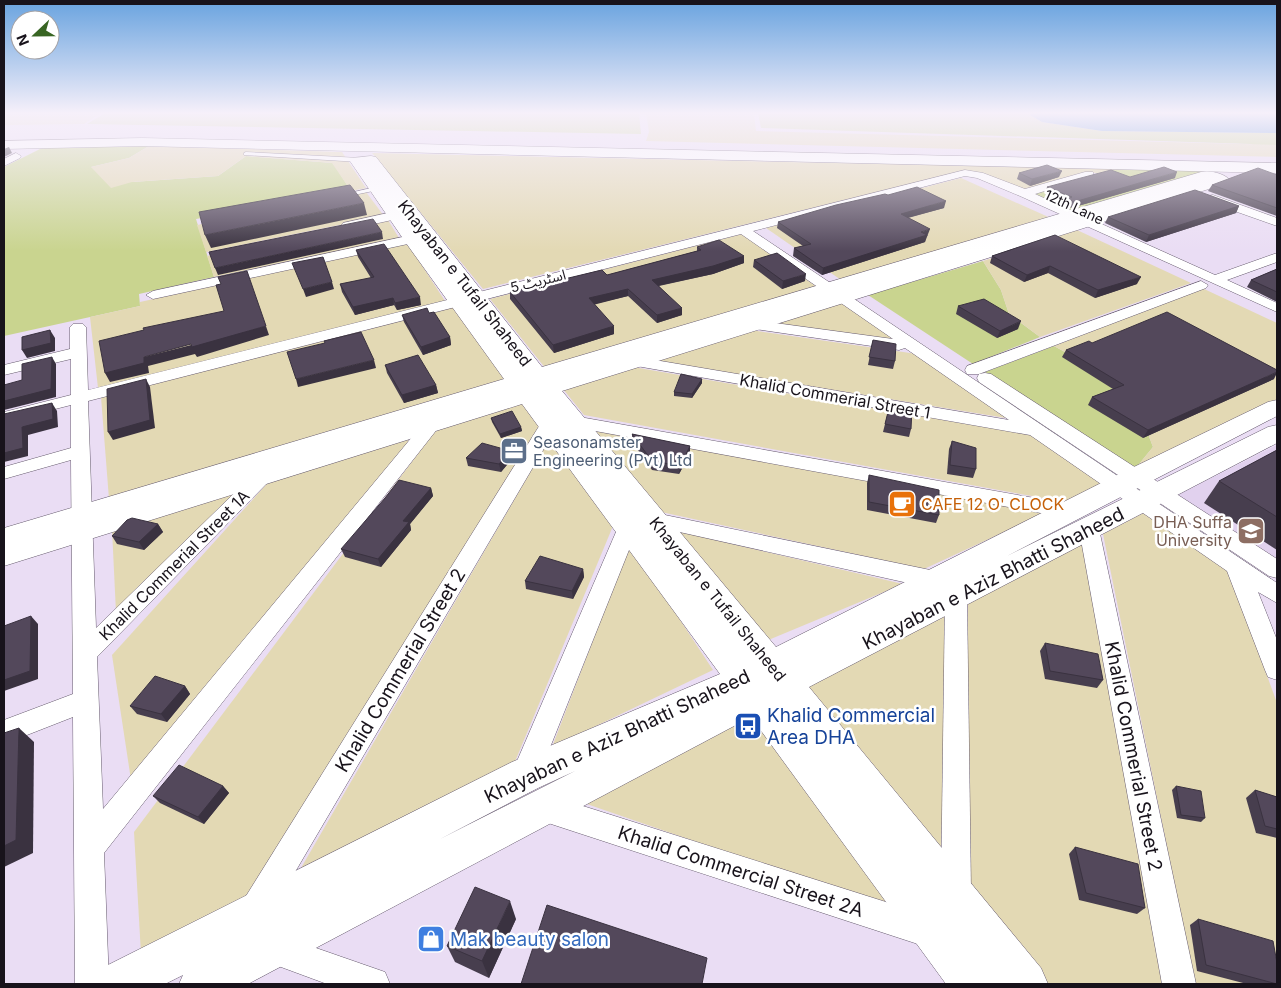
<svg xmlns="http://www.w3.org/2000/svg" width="1281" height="988" font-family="Inter,'Noto Sans Arabic',sans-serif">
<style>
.built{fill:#e1d1ee}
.green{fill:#c9d48f}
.sand{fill:#e3d9b4}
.water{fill:#4a89d2}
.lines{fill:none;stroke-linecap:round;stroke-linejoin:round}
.lane-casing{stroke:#665b6e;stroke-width:1}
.street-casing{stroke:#665b6e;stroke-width:1}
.secondary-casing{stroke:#665b6e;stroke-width:1}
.primary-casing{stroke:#665b6e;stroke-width:1}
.lane{fill:#fff;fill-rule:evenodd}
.street{fill:#fff;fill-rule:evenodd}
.secondary{fill:#fff;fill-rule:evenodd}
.primary{fill:#fff;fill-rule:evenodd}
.wall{fill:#473e4e}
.shaded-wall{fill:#3a3240}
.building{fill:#53485b;stroke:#3a3240}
.labels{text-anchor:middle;stroke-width:5;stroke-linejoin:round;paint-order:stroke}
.far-street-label{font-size:14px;fill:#18131b;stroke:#fff}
.street-label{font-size:16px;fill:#18131b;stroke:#fff}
.service-label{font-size:16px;fill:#4e5e75;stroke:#fff;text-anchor:start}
.food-label{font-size:16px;fill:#c56008;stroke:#fff;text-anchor:start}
.education-label{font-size:16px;fill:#785e54;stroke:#fff;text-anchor:end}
.near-street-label{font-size:19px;fill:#18131b;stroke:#fff}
.near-transit-label{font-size:19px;fill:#164399;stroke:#fff;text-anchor:start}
.near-shop-label{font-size:19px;fill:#366cbe;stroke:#fff;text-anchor:start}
</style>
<rect width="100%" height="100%" fill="#eaddf4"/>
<path class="built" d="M1277,445V565L1174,497Z"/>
<g class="green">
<path d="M105,113H639L641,134L87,124Z"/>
<path d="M758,113H1031L1030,115L1042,122L1102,131L1277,133V148L1261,147L1250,144L761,128Z"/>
<path d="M149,146L129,158L91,167L132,182L218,176L246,156L333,163L351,191L196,219L214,277L139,294L140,306L4,336V167L42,148Z"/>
<path d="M1117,169L1215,171L1073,214L1030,194Z"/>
<path d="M983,261L1001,290L1009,314L1040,337L973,364L868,295Z"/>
<path d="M1054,346L1123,384L1142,418L1153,447L1135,469L985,372Z"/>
</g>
<g class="sand">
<path d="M4,113H101L84,124L4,125Z"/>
<path d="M646,113H754L756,131L1277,145V157L646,141L649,132Z"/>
<path d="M149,146L342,152L366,188L351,191L332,163L246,156L218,176L132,182L111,188L91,167L129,158Z"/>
<path d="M372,153L1117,169L1101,174L1089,172L1022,190L962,171L483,289Z"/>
<path d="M961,178L1053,219L844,282L766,228Z"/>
<path d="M366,192L384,216L206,252L197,225Z"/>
<path d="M388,220L399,238L214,277L207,256Z"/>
<path d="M1077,230L1191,283L1040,337L1009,314L1001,290L983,261Z"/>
<path d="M742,234L817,287L546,369L490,299Z"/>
<path d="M401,244H408L445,301L98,388L90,317L140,306V302Z"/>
<path d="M1202,288L1277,323V399L1135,469L1153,447L1142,418L1123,384L1054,346Z"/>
<path d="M841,303L902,343L773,323Z"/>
<path d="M455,307L507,381L109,499L101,397Z"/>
<path d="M750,330L917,354L1012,419L651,360Z"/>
<path d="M633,367L1031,435L1106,484L1065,502L584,415L563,389Z"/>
<path d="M524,400L541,426L243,903L141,954L134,832L438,427Z"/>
<path d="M595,431L1047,512L924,569L661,512Z"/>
<path d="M409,437L407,446L131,780L112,655L274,476Z"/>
<path d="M550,438L613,526L514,764L301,868Z"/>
<path d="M246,488L116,613L112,529Z"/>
<path d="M1147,511L1228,569L1277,703V984H1195L1103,534Z"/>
<path d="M677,531L903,584L766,641Z"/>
<path d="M1083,541L1164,984H1038L967,898L968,604Z"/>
<path d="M630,544L713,670L552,747Z"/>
<path d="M951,611L940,867L798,687Z"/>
<path d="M754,713L896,911L581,802Z"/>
</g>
<path class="water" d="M1031,113H1277V133L1102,131L1042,122L1030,115Z"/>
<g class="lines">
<g class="lane-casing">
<g id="lane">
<path d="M246,152L360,158L363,160L360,162L244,155V153Z"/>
<path d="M376,187L379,189L378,190L344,197L341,195Z"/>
</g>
</g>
<g class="street-casing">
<g id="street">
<path d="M16,153L21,156L20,158L4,166V159Z"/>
<path d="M965,170L983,173L1025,189L1085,172H1093V176L1035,194L1215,275L1277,253V262L1227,280L1277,303V312L1020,196L977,178L965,176L753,231L1277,583V603L1258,592L1277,640V680L1268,677L1265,670L1227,571L1030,435L625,364L623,361L625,358L631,356L1009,420L905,348L899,350L748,328L745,325L748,322L753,320L893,339L741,234L88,401L96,628L257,471L264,470L271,471L274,476L97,657L103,809L427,419H439L442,423L104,853L109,984H75L73,717L4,744V720L73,694L71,460L4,479V467L71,448V405L4,422V412L71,395V359L4,375V365L70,349V327L73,324H83L86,327L88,390Z"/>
<path d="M1213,195L1277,218V226L1209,202L1207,199L1209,196Z"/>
<path d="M397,211L403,215L401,218L347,230L341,226L343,223Z"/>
<path d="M412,235L419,239L417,242L153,299L146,295L153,291Z"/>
<path d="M1201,281L1208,285L1206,288L979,374H967L965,370L967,366Z"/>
<path d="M985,373L991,374L1277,559V578L1269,576L979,382L977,378L979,374Z"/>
<path d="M574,416L1068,504L1075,506L1078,511L1075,516L1068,518L568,426L565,422L568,418Z"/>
<path d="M550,417L556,419L559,423L268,918L257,923L246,918L241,907L246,896L541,423L544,419Z"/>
<path d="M655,513L935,571L943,574L946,580L943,586L935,589L648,525L645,520L648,515Z"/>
<path d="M629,518L636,520L639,525L539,775L535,784L525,788L515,784L511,775L619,525L622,520Z"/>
<path d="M1089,522L1096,524L1099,529L1196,984H1162L1079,529L1082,524Z"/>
<path d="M956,587L964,590L967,596L971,892L967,903L956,907L945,903L941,892L945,596L948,590Z"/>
<path d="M545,794L927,915L938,920L943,931L938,942L927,947L545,822L535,818L531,808L535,798Z"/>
<path d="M273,933L385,972L390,984H327L262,960L257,949L262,938Z"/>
</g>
</g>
<g class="secondary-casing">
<path id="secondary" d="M371,156L376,157L542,367L1201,172C1209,170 1224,173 1230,180L1228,183L562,391L776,647L1107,480L1268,402L1277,400V416L1007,556L1268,427L1277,425V443L809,687L1041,968L1048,984H946L751,717L248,984H179L183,975L165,984H95L102,968L512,762L720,674L522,404L4,566V528L504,379L406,243L350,161L353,158ZM575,771L440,839L538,788Z"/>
</g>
<g class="primary-casing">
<path id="primary" d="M142,138L1277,163V173L142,146L4,149V141Z"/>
</g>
<use href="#lane" class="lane"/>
<use href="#street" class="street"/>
<use href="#secondary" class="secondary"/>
<use href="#primary" class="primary"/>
</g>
<g class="wall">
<path d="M1019,173L1059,177L1030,186L1017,179Z"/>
<path d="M1277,175V216L1208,191L1212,185Z"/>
<path d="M1130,177L1175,178L1071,208L1064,205L1065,202L1045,193L1047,187Z"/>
<path d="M888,195L944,208L908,218L928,236H926L925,242L822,275L793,256L794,248L803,246L777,228L778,222Z"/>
<path d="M1239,206L1236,213L1146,242L1105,223L1108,217Z"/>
<path d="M1055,235L1137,284L1095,298L1048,273L1024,282L990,263L992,256Z"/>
<path d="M697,247L744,263L713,274L659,286L682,315L657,323L628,296L594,304L614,334L554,353L510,299V292L607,275L697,251Z"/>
<path d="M356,250L421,305L397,310L394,305L355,315L342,292L340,284L371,278L358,257Z"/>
<path d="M754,260L805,281L782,289L753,267Z"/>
<path d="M1277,269V302L1247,287L1251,280Z"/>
<path d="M958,306L1018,329L997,338L956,314Z"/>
<path d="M429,313L450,337L451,345L423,355L404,322L402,315Z"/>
<path d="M873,340L895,361L893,369L868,365Z"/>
<path d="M1092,343L1274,379L1143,438L1088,405L1092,397L1113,389L1062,357L1066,350Z"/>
<path d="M385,365L436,385L438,393L404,403L387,373Z"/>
<path d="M702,379V383L692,398L674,396V392Z"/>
<path d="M890,404L911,429L909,437L883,432Z"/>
<path d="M491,418L521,427L522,431L501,438L492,422Z"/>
<path d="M632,434L690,446V454L679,474L652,470L632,442Z"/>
<path d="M952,441L976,469L973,478L947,474L949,449Z"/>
<path d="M1277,450V550L1204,503L1219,481Z"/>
<path d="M511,451L512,459L501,472L468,466L466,458Z"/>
<path d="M869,475L939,515L936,523L867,510V483Z"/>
<path d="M431,488L433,496L410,524L411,530L381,567L345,557L341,549Z"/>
<path d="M158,524L163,532L144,550L117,544L112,536Z"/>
<path d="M583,569L584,577L573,599L526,589L525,581Z"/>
<path d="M1045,643L1103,680L1097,688L1045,679L1040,651Z"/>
<path d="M185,686L190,694L167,722L137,714L130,706Z"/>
<path d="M223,786L229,793L204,824L160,803L153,796Z"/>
<path d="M1176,786L1205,818L1201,822L1177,818L1172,790Z"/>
<path d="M1255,790L1277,797V838L1256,833L1246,798Z"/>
<path d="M1075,847L1145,908L1137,914L1079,900L1069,854Z"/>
<path d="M516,919L489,978L455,962L447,946Z"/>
<path d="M1198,919L1277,963V984H1247L1197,971L1190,925Z"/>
</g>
<g class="shaded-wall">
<path d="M9,147L12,153L4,157V149Z"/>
<path d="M1062,171L1059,177L1030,186L1032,179Z"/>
<path d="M1177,172L1175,178L1071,208L1074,202Z"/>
<path d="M946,201L944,208L899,220L901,214Z"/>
<path d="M364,203L367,215L211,248L205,235Z"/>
<path d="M1239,206L1236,213L1146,242L1149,235Z"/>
<path d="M930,229L925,242L822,275L823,268Z"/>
<path d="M382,232L383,239L218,275L215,268Z"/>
<path d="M744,256V263L713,274L652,287V280Z"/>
<path d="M1050,266L1048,273L1024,282L1027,275Z"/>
<path d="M247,271L269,335L197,357L195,354L148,366L149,373L110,382L105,373L144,357L266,326Z"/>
<path d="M806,274L805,281L782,289L783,281Z"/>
<path d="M1141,277L1137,284L1095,298L1098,290Z"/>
<path d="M332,282L334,289L306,297L303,289Z"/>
<path d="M628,289V296L589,306V298Z"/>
<path d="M420,297L421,305L397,310L395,303Z"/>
<path d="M393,298L394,305L355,315L353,307Z"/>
<path d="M682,308V315L657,323V315Z"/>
<path d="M1021,321L1018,329L997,338L1000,331Z"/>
<path d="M614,326V334L554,353L553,345Z"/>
<path d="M50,330L55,338V351L27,358L22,350Z"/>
<path d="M450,337L451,345L423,355L421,347Z"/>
<path d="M52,357L56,364V397L4,410V401Z"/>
<path d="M374,360L376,368L298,387L296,379Z"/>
<path d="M1277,372V373L1274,379L1143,438L1148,430Z"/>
<path d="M146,379L150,387L155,428L113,440L108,432Z"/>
<path d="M702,379V383L692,398V394Z"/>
<path d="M436,385L438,393L404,403L402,395Z"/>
<path d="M52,403L57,411L58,427L28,435V456L4,462V453L22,427Z"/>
<path d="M521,427L522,431L501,438L500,434Z"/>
<path d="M690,446V454L679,474L680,466Z"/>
<path d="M511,451L512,459L501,472L499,464Z"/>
<path d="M431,488L433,496L410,524L411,530L381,567L378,559L403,521Z"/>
<path d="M158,524L163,532L144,550L139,542Z"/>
<path d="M583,569L584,577L573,599L572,591Z"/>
<path d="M31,616L38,624V679L4,691V680Z"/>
<path d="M185,686L190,694L167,722L161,714Z"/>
<path d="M19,728L34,742L33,853L4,867V846Z"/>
<path d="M223,786L229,793L204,824L198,817Z"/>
<path d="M510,901L516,919L489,978L482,961Z"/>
</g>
<g class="building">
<path d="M1047,165L1062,171L1032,179L1019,173Z"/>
<path d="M1164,167L1177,172L1074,202L1066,198L1072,197L1047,187L1111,170L1130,177Z"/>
<path d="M1258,168L1277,175V208L1212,185Z"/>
<path d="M350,185L364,203L205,235L199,212Z"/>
<path d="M917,187L946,201L901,214L930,229L921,232L927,235L823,268L794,248L811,244L778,222L836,205L885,194L888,195Z"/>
<path d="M1195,190L1239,206L1149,235L1108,217Z"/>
<path d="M373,219L382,232L215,268L209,252Z"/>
<path d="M1055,235L1141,277L1098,290L1050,266L1027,275L992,256Z"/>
<path d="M719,240L744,256L713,266L652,280L682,308L657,315L628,289L589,298L614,326L553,345L510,292L602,270L607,275L701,250L697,247Z"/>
<path d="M384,244L420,297L395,303L393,298L353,307L340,284L374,277L356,250Z"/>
<path d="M777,253L806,274L783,281L754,260Z"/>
<path d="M323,257L332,282L303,289L292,263Z"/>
<path d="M1277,269V292L1251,280Z"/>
<path d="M247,271L266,326L192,347L191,344L144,357V363L105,373L99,341L144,330L143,328L224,311L216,285L221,284L218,277Z"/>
<path d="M984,299L1021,321L1000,331L958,306Z"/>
<path d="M427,308L429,313L434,312L450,337L421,347L402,315Z"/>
<path d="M1167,312L1277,370V372L1148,430L1092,397L1124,385L1066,350L1089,341L1092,343Z"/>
<path d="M50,330L51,343L22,350V337Z"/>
<path d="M361,332L374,360L296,379L287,352L325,343L324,341Z"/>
<path d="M873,340L896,344L895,361L869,357Z"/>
<path d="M418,355L436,385L402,395L385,365Z"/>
<path d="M52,357L51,389L4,401V385L22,380V364Z"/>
<path d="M681,374L702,379L692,394L674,392Z"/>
<path d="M146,379L150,420L108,432L107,389Z"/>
<path d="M52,403L53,419L22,427L23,448L4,453V414Z"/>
<path d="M890,404L912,408L911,429L885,424Z"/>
<path d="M512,411L521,427L500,434L491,418Z"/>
<path d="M632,434L690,446L680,466L652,461Z"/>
<path d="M952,441L976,448V469L950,465Z"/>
<path d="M482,443L511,451L499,464L466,458Z"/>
<path d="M1277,450V517L1219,481Z"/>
<path d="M869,475L939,490V515L869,502Z"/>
<path d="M399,480L431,488L403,521L409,522L378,559L341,549L385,498Z"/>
<path d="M132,518L158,524L139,542L112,536L127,520Z"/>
<path d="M540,556L583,569L572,591L525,581Z"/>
<path d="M31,616L30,671L4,680V626Z"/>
<path d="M1045,643L1098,654L1103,680L1050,671Z"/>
<path d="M155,676L185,686L161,714L130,706Z"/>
<path d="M19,728L16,840L4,846V733Z"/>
<path d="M179,765L223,786L198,817L153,796Z"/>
<path d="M1176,786L1201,791L1205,818L1181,815Z"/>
<path d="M1255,790L1277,797V829L1265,826Z"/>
<path d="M1075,847L1138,864L1145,908L1086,893Z"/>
<path d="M475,887L510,901L482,961L447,946Z"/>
<path d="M547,905L707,958L702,984H521Z"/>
<path d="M1198,919L1273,941L1277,963V984L1206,965Z"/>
</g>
<linearGradient id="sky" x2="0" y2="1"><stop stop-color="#69a3df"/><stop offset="0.45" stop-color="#f6f0fa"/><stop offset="1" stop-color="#f6f0fa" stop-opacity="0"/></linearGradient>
<rect width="1281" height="251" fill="url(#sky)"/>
<defs>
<g id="office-square" transform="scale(1.4375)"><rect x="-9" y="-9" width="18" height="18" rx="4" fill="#5c6f8a" stroke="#fff"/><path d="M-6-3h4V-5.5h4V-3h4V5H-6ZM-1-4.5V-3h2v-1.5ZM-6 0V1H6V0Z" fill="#fff"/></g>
<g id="cafe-square" transform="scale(1.4375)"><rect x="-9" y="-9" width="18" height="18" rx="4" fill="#e8710a" stroke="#fff"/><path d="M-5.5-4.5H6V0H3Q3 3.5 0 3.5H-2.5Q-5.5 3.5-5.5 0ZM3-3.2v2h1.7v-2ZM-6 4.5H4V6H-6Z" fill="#fff"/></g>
<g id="university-square" transform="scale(1.4375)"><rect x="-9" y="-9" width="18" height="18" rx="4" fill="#8d6e63" stroke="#fff"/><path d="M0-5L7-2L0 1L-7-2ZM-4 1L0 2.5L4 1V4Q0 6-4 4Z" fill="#fff"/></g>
<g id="bus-square" transform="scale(1.4375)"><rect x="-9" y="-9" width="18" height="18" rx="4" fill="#1a4fb4" stroke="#fff"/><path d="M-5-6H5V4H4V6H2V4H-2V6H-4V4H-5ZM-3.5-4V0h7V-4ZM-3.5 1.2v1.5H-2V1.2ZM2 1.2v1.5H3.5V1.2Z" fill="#fff"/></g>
<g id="shop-square" transform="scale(1.4375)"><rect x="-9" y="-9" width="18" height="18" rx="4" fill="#3f7fe0" stroke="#fff"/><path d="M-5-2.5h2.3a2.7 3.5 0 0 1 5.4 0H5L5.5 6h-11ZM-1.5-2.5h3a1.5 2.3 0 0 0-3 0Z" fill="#fff"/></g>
</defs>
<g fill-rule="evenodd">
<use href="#office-square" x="514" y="451"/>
<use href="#cafe-square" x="902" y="504"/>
<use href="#university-square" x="1251" y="531"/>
<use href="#bus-square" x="748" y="726"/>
<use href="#shop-square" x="431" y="939"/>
</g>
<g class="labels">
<g class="far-street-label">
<text transform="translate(1074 207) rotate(25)" y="5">12th Lane</text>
<text transform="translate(538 281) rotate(-14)" y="5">اسٹریٹ 5</text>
</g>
<g class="street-label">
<text transform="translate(465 283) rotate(52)" y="6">Khayaban e Tufail Shaheed</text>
<text transform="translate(835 396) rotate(10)" y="6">Khalid Commerial Street 1</text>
<text transform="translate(174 565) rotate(-45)" y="6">Khalid Commerial Street 1A</text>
<text transform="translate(718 599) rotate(51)" y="6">Khayaban e Tufail Shaheed</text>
</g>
<g class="service-label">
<text x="533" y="448">Seasonamster<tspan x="533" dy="18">Engineering (Pvt) Ltd</tspan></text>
</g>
<g class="food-label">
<text x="921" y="510">CAFE 12 O' CLOCK</text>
</g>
<g class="education-label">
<text x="1232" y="528">DHA Suffa<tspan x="1232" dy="18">University</tspan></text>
</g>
<g class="near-street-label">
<text transform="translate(993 578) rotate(-27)" y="7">Khayaban e Aziz Bhatti Shaheed</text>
<text transform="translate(400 670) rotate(-59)" y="7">Khalid Commerial Street 2</text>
<text transform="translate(617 736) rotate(-25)" y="7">Khayaban e Aziz Bhatti Shaheed</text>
<text transform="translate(1134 756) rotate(79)" y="7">Khalid Commerial Street 2</text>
<text transform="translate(741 871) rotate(18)" y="7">Khalid Commercial Street 2A</text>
</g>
<g class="near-transit-label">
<text x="767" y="722">Khalid Commercial<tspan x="767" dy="22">Area DHA</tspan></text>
</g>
<g class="near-shop-label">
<text x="450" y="946">Mak beauty salon</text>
</g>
</g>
<rect width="1281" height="988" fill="none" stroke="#18131b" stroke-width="10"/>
<g transform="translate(35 35) rotate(248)"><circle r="24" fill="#ffffff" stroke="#a3a1a4"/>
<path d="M0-4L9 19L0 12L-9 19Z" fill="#386523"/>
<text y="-8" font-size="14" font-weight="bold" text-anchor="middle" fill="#18131b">N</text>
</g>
</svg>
